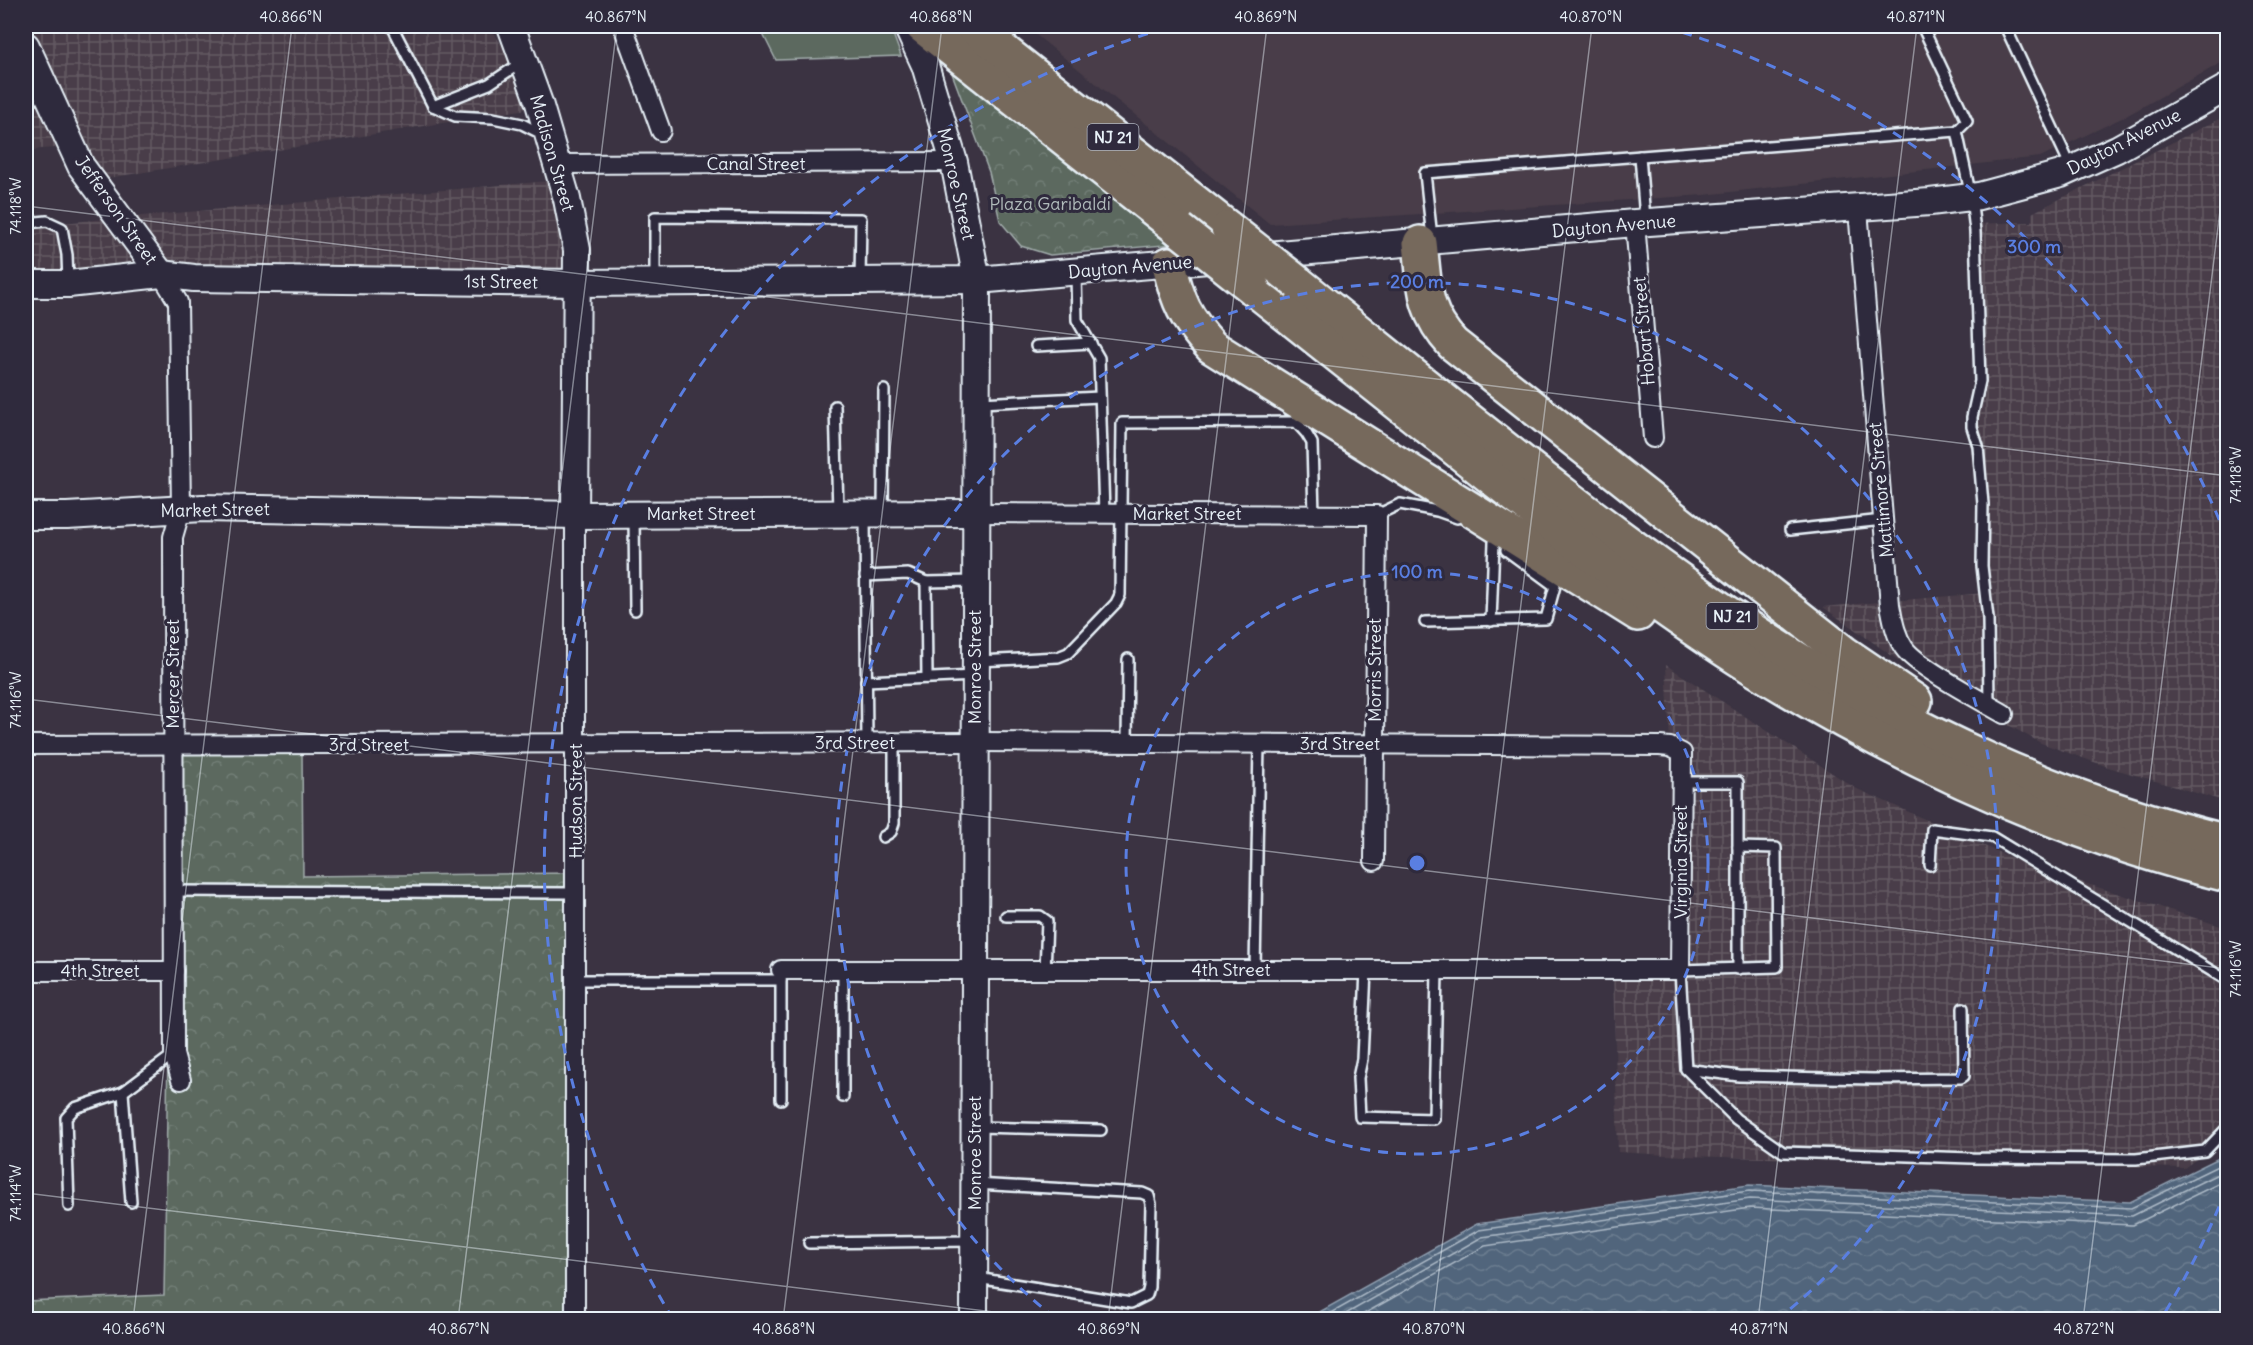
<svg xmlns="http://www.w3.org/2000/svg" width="2253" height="1345" font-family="Delius,sans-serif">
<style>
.built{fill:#493e48}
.industrial{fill:url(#industrial-grid)}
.grass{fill:#5b695f;stroke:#a2adac;stroke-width:1.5}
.forest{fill:url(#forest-crowns);stroke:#a2adac;stroke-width:1.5}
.water{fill:url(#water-waves);stroke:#8d9dae;stroke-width:1.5}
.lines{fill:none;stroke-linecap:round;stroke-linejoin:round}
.shore{stroke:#acb9c6;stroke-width:1.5}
.lane-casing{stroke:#e8f1f8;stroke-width:14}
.street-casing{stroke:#e8f1f8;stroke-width:22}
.secondary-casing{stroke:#e8f1f8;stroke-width:30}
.highway-casing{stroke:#e8f1f8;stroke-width:38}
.lane{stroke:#2f2a3d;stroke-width:9}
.street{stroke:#2f2a3d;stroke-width:18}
.secondary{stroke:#2f2a3d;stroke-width:26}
.highway{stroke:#76695c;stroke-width:33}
.highway-bridge-casing{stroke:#e8f1f8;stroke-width:38;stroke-linecap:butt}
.highway-bridge{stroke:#76695c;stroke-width:33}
.ticks{fill:none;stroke:#e8f1f8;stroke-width:1.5;stroke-opacity:0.45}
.ring{fill:none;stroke:#5a7fe2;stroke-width:3;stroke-dasharray:10 8}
.labels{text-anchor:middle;stroke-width:6;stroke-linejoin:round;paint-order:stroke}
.shield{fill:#2f2a3d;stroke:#b0b5c0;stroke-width:1.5}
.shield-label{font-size:16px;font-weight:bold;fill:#e8f1f8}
.street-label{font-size:18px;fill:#e8f1f8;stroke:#2f2a3d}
.park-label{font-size:18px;fill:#b0bbbb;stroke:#2f2a3d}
.centre{fill:#5a7fe2;stroke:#2f2a3d;stroke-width:3}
.ring-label{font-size:18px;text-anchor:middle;font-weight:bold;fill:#5a7fe2;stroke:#2f2a3d;stroke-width:6;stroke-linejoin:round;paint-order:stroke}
.neatline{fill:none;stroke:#e8f1f8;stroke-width:2}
.ticks-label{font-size:15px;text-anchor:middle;fill:#e8f1f8}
</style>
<defs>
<pattern id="industrial-grid" width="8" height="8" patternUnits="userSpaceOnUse" patternTransform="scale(1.5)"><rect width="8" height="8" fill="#493e48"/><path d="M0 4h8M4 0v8" fill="none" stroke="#635a63"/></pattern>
<pattern id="forest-crowns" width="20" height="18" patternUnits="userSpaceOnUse" patternTransform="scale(1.5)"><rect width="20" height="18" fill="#5b695f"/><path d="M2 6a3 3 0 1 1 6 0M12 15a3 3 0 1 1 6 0" fill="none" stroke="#737f77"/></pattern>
<pattern id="water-waves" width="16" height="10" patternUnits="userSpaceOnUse" patternTransform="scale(1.5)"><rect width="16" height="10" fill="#51657c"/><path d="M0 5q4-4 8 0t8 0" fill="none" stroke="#6a7c8f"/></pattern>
</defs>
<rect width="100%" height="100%" fill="#3b3342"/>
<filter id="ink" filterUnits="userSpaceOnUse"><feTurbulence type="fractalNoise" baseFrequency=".0167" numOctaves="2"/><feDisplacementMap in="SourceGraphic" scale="12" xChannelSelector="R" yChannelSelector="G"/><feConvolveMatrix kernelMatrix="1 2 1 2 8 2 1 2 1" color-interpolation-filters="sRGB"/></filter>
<g filter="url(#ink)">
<path class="built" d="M1025,26H2227L2228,59L2126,116L2040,157L1704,195L1270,224Z"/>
<g class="industrial">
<path d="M26,26H490L539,107L90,181L71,147L26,150Z"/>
<path d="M2227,115V802L2108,767L2041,743L1926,680L1823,607L1985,593L1983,504L1972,427L1979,387L1974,224L2032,222V213Z"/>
<path d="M561,180L581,286L26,285V226Z"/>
<path d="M1666,665L1855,788L2027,865L2227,928V1137L2184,1168L1684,1156L1618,1152L1613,973H1682Z"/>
</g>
<path class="grass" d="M759,26H890L901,56L776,60Z"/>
<g class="forest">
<path d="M940,26H995L1176,244L1050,255L1021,246L1000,221L989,172L950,68Z"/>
<path d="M173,749L302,750L303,876L575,873L572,1319L26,1320V1301L164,1295Z"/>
</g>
<path class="water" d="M2227,1154V1319H1307L1477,1224L1749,1185L2130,1202Z"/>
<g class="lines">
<g class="shore">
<path d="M1319,1320L1479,1230L1749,1191L2131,1208L2228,1161"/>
<path d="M1335,1320L1482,1237L1750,1199L2132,1216L2228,1169"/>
<path d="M1353,1320L1485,1246L1750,1208L2133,1225L2228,1179"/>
</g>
<g class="lane-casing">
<g id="lane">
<path d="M392,26L433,106L455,116L493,118L522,124L542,134"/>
<path d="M2005,26L2071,167"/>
<path d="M433,106L489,84L522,62"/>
<path d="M1957,131L1971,197L1975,231L1980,381L1972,417V427L1978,446L1983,504L1982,566L1988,618L1989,705"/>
<path d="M1640,156L1645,219"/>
<path d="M26,223L47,221L62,228L67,255L68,282"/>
<path d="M1432,238L1425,173L1957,131L1967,121L1922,26"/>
<path d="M1076,274L1077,320L1099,358L1104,514"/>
<path d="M655,280V217L861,219L860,279"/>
<path d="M1036,346L1091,343"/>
<path d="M980,403L1100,397"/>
<path d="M835,406L838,511"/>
<path d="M883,511L884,390"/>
<path d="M1377,515L1400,504L1437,511L1457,518"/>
<path d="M865,516L867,743"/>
<path d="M634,517L635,610"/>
<path d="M1790,530L1883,520"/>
<path d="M865,576L908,574L926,582L975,581"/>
<path d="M926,582L927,678"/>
<path d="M1491,621L1494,542"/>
<path d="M1425,622L1546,619L1555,586L1506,550"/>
<path d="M978,661L1058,657L1068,653L1116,603L1120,595L1122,423L1296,422L1306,433L1312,443L1314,515"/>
<path d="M866,681L975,676"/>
<path d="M1127,743L1128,659"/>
<path d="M1682,782H1738V969"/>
<path d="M883,837L891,832L894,823V743"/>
<path d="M1738,847L1776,848L1777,967L1680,970L1686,1069L1736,1119L1783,1152L1972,1158L2136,1159L2205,1151L2228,1127"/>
<path d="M1930,865L1932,829L1992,837L2228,981"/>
<path d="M174,891L576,893"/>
<path d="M1006,916H1040L1047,921L1045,971"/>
<path d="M1255,970L1259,744"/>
<path d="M1366,970L1362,1059L1358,1078L1360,1117L1434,1119L1437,970"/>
<path d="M575,980H781"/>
<path d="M1686,1069L1739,1076L1873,1079L1961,1078L1964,1076L1963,1008"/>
<path d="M123,1092L131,1202"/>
<path d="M843,1097V970"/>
<path d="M781,1099V975"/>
<path d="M978,1127L1101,1130"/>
<path d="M975,1184L1142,1193L1149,1196L1151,1204L1149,1287L1147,1295L1131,1303L977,1278"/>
<path d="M69,1206L66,1118L75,1108L123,1092L174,1054"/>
<path d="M809,1243L972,1241"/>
</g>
</g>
<g class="street-casing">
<g id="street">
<path d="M623,26L661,131"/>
<path d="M557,164L954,162"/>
<path d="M1858,209L1890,605C1893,620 1895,635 1904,648C1917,667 1982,701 2004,714"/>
<path d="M1635,223L1653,438"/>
<path d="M161,274L178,302L181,509L173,537L174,1054L181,1080"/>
<path d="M976,513L1377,515L1374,861"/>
<path d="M26,745L975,742L1660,746L1670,747L1682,753L1680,970H781"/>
<path d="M26,971H174"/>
<path d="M575,1320V515"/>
</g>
</g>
<g class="secondary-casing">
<g id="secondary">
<path d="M511,26L539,103L567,199L577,250L575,515"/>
<path d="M907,26L925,65L954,162L977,280L974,1320"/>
<path d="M26,46L81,166L161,274"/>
<path d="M26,284H68L161,274L194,278L577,283L977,280L1635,223L1930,202L1979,196L2061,174L2117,149L2228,87"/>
<path d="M26,516H67L203,508L575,515L976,513"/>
</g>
</g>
<g class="highway-casing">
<g id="highway">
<path d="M922,26L1180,230"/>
<path d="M972,26L1228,228"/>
<path d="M1420,243C1425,285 1422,311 1453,344L1844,653L1915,701"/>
<path d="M1169,264C1178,302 1185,318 1212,347L1638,614"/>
<path d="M1298,283C1451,405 1602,532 1766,639C1907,730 2065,803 2228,842"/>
<path d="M1253,288C1330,349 1407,410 1483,471C1571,540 1659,609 1753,668C1900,759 2059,834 2228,875"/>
</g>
</g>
<use href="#lane" class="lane"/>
<use href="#street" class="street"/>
<use href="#secondary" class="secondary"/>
<use href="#highway" class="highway"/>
<g class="highway-bridge-casing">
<g id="highway-bridge">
<path d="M1228,228L1298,283"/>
<path d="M1180,230L1253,288"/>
</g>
</g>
<use href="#highway-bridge" class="highway-bridge"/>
</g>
</g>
<path class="ticks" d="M26,206L2228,476M26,699L2228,969M26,1193L1059,1320M133,1320L292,26M458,1320L617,26M783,1320L942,26M1108,1320L1267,26M1433,1320L1592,26M1758,1320L1917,26M2083,1320L2228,146"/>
<g class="ring">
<circle cx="1417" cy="863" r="291"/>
<path d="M1055 1318A581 581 0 1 1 1779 1318"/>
<path d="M2226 1190A872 872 0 0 1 2161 1319M673 1319A872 872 0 0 1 1169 27M1665 27A872 872 0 0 1 2226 536"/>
</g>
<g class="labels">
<g class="shield">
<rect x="1087.5" y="124" width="51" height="26" rx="4.5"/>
<rect x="1706.5" y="603" width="51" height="26" rx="4.5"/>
</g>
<g class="shield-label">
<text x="1113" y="143">NJ 21</text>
<text x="1732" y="622">NJ 21</text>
</g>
<g class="street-label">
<text transform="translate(2124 142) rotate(-27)" y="6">Dayton Avenue</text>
<text transform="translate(552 153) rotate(74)" y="6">Madison Street</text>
<text x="756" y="170">Canal Street</text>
<text transform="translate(956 184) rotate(77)" y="6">Monroe Street</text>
<text transform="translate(116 210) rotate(55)" y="6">Jefferson Street</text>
<text transform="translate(1614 226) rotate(-5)" y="6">Dayton Avenue</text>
<text transform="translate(1130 267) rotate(-5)" y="6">Dayton Avenue</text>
<text transform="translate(501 282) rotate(1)" y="6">1st Street</text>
<text transform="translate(1644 331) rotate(-95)" y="6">Hobart Street</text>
<text transform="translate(1881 490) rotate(-95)" y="6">Mattimore Street</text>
<text transform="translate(215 510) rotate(-1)" y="6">Market Street</text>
<text x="701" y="520">Market Street</text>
<text x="1187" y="520">Market Street</text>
<text transform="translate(975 667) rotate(-90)" y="6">Monroe Street</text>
<text transform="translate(1375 670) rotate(-90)" y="6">Morris Street</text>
<text transform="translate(173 674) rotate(-90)" y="6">Mercer Street</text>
<text x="855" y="749">3rd Street</text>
<text x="1340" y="750">3rd Street</text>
<text x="369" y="751">3rd Street</text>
<text transform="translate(576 801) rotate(-90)" y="6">Hudson Street</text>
<text transform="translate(1681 862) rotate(-90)" y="6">Virginia Street</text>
<text x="1231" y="976">4th Street</text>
<text x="100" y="977">4th Street</text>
<text transform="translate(975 1153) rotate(-90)" y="6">Monroe Street</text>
</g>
<g class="park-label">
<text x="1050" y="210">Plaza Garibaldi</text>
</g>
</g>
<circle cx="1417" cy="863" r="9" class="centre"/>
<g class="ring-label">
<text x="2034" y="253">300 m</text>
<text x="1417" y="288">200 m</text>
<text x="1417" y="578">100 m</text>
</g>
<rect width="2253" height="1345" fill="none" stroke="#2f2a3d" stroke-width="66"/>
<rect x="33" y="33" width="2187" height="1279" class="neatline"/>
<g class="ticks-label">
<text x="291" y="22">40.866°N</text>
<text x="616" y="22">40.867°N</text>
<text x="941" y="22">40.868°N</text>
<text x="1266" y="22">40.869°N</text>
<text x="1591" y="22">40.870°N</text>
<text x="1916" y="22">40.871°N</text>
<text transform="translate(16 206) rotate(-90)" y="5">74.118°W</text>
<text transform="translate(2236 475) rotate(-90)" y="5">74.118°W</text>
<text transform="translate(16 700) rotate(-90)" y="5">74.116°W</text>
<text transform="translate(2236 969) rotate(-90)" y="5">74.116°W</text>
<text transform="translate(16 1193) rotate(-90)" y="5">74.114°W</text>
<text x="134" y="1334">40.866°N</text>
<text x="459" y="1334">40.867°N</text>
<text x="784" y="1334">40.868°N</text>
<text x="1109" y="1334">40.869°N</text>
<text x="1434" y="1334">40.870°N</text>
<text x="1759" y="1334">40.871°N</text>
<text x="2084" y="1334">40.872°N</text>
</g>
</svg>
